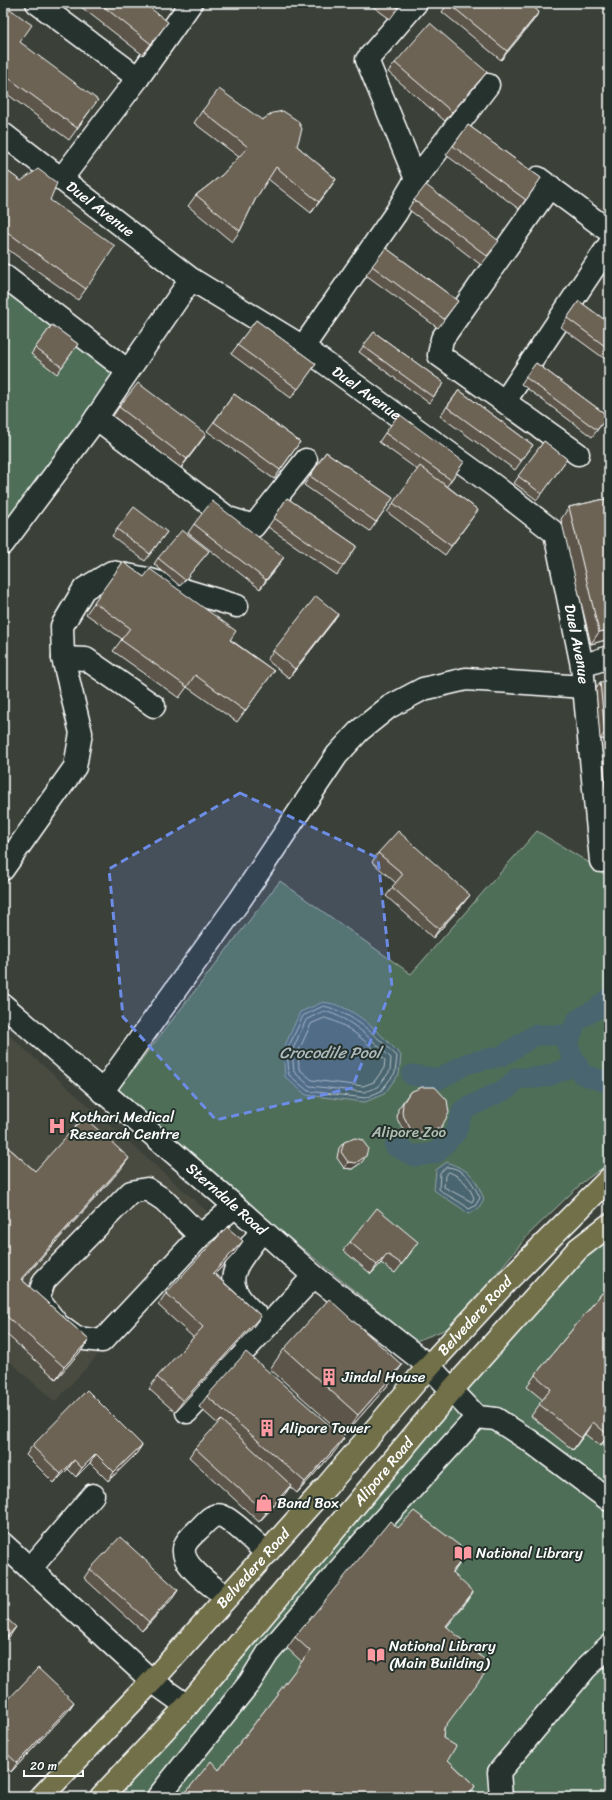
<svg xmlns="http://www.w3.org/2000/svg" width="612" height="1800" font-family="Sriracha,sans-serif">
<style>
.built{fill:#4a4b41}
.green{fill:#4f6e58;stroke:#a7b6ac}
.water{fill:#49656f;stroke:#92a3a9}
.lines{fill:none;stroke-linecap:round;stroke-linejoin:round}
.shore{stroke:#b6c1c5;stroke-width:1}
.canal{stroke:#49656f;stroke-width:21}
.minor-casing{stroke:#fff;stroke-width:25}
.highway-casing{stroke:#fff;stroke-width:25}
.minor{stroke:#26332d;stroke-width:22}
.highway{stroke:#716f4a;stroke-width:22}
.wall{fill:#5d5549;stroke:#fff}
.shaded-wall{fill:#4c453c;stroke:#fff}
.building{fill:#6c6355;stroke:#fff}
.marked{fill:#6c8ce6;fill-opacity:0.2;stroke:#6c8ce6;stroke-width:3;stroke-dasharray:8 5;stroke-linejoin:round}
.labels{text-anchor:middle;stroke-width:4;stroke-linejoin:round;paint-order:stroke}
.street-label{font-size:15px;fill:#fff;stroke:#26332d}
.poi-label{font-size:15px;fill:#fff;stroke:#26332d;text-anchor:start}
.park-label{font-size:15px;fill:#b0beb4;stroke:#26332d}
.water-label{font-size:16px;font-style:italic;fill:#adbabe;stroke:#26332d}
</style>
<rect width="100%" height="100%" fill="#3b4139"/>
<filter id="ink" filterUnits="userSpaceOnUse"><feTurbulence type="fractalNoise" baseFrequency=".025" numOctaves="2"/><feDisplacementMap in="SourceGraphic" scale="8" xChannelSelector="R" yChannelSelector="G"/><feConvolveMatrix kernelMatrix="1 2 1 2 8 2 1 2 1" color-interpolation-filters="sRGB"/></filter>
<g filter="url(#ink)">
<path class="built" d="M3,1030L219,1222L55,1402L3,1355Z"/>
<g class="green">
<path d="M3,278L123,371L3,534Z"/>
<path d="M537,831L609,875V1163L583,1182L530,1233L452,1327L416,1341L114,1095L280,881L411,974Z"/>
<path d="M609,1229V1797H103Z"/>
</g>
<g class="water">
<path d="M323,1002C329,1003 336,1004 342,1007C363,1015 385,1039 401,1055L399,1074L384,1094L365,1102L306,1095L285,1077L283,1050L300,1012Z"/>
<path d="M447,1162C473,1173 473,1174 484,1199L478,1209L468,1214C458,1204 445,1199 434,1190L436,1170Z"/>
</g>
<g class="lines">
<g class="shore">
<path d="M324,1006C355,1014 374,1035 397,1056L395,1073L381,1091L365,1098L308,1091L289,1075L287,1050L303,1016Z"/>
<path d="M324,1011C351,1018 371,1039 391,1058L390,1071L378,1087L364,1092L310,1086L294,1072L292,1051L306,1020Z"/>
<path d="M325,1018C349,1024 367,1043 385,1060L384,1068L374,1082L363,1086L312,1080L299,1069L298,1052L311,1024Z"/>
<path d="M447,1167C465,1168 473,1183 480,1198L475,1206L469,1209C459,1200 448,1197 439,1189L440,1173Z"/>
<path d="M449,1172C463,1178 468,1184 474,1198L472,1202L444,1187L445,1176Z"/>
</g>
<g class="canal">
<path d="M609,998L598,1008L577,1020L567,1045L582,1074L609,1083"/>
<path d="M412,1075L439,1079L468,1063L502,1056L535,1035H571"/>
<path d="M395,1146L414,1156L436,1153L456,1132L463,1110L508,1088L517,1078C543,1079 553,1076 576,1063"/>
</g>
<g class="minor-casing">
<g id="minor">
<path d="M37,3L138,78"/>
<path d="M416,3L367,60L416,179"/>
<path id="s1" d="M3,134L191,279L303,347L496,487L555,533L582,666L601,861"/>
<path d="M62,178L138,78L191,3"/>
<path d="M538,178L609,231"/>
<path d="M550,186L442,339L439,355L578,454"/>
<path d="M3,275L128,371"/>
<path d="M303,347L396,213L416,179L488,85"/>
<path d="M505,401L609,245"/>
<path d="M96,418L228,518L254,526L306,460"/>
<path d="M3,544L90,427L191,279"/>
<path d="M63,658L86,659L154,706"/>
<path d="M582,666L609,657"/>
<path d="M3,869L75,767L81,733L63,658L62,626L84,589L112,572L147,579L237,606"/>
<path id="s2" d="M3,1005L235,1206L314,1276L429,1366L477,1417L496,1419L530,1441L609,1500"/>
<path d="M102,1092L240,900L337,755L359,731L389,707L423,689L466,679L584,687"/>
<path d="M200,1236L164,1200L147,1189L131,1192L44,1281L38,1299L58,1325L76,1338L102,1341L200,1236L235,1206"/>
<path d="M255,1314C215,1279 238,1265 262,1230"/>
<path d="M187,1412L314,1276"/>
<path d="M3,1544L152,1681L187,1706"/>
<path d="M30,1569L93,1495"/>
<path d="M226,1597C214,1587 177,1564 185,1545C188,1538 196,1532 201,1527C207,1521 213,1513 222,1516C233,1520 256,1544 267,1553"/>
<path d="M158,1797L250,1682L268,1653L364,1541L477,1417"/>
<path d="M501,1797L499,1772L586,1668L609,1646"/>
</g>
</g>
<g class="highway-casing">
<g id="highway">
<path id="s3" d="M41,1797L152,1681L326,1487L429,1366L506,1282L609,1179"/>
<path id="s4" d="M101,1797L187,1706L451,1391L578,1249L609,1225"/>
</g>
</g>
<use href="#minor" class="minor"/>
<use href="#highway" class="highway"/>
</g>
<g class="wall">
<path d="M76,3H144L160,33L143,55Z"/>
<path d="M368,3H402L390,19Z"/>
<path d="M448,3H529L539,12L533,21L501,60L442,12Z"/>
<path d="M3,18L20,42L90,111L69,140L3,91Z"/>
<path d="M395,63L480,81L445,121L388,72Z"/>
<path d="M202,111L297,146L336,179L311,213L268,179L255,200L240,231L232,242L188,206L196,195L222,175L239,157L194,123Z"/>
<path d="M468,125L541,178L519,209L446,155Z"/>
<path d="M3,168L21,181L50,200L86,289L78,300L3,246Z"/>
<path d="M414,200L493,250L481,265L408,209Z"/>
<path d="M386,248L458,301L438,328L366,275Z"/>
<path d="M579,301L609,323V362L561,327Z"/>
<path d="M256,320L316,364L291,398L231,354Z"/>
<path d="M52,325L78,344L57,374L31,354Z"/>
<path d="M374,332L444,383L429,403L359,352Z"/>
<path d="M536,363L608,416L592,437L521,384Z"/>
<path d="M459,390L533,445L515,470L440,416Z"/>
<path d="M234,394L300,442L274,479L207,431Z"/>
<path d="M119,407L206,434L181,468L113,416Z"/>
<path d="M385,433L464,462L447,486L478,510L445,555L387,512L418,470L379,442Z"/>
<path d="M544,441L567,459L537,500L514,483Z"/>
<path d="M326,452L393,498L370,531L304,485Z"/>
<path d="M287,498L357,546L337,575L268,527Z"/>
<path d="M609,498V639L591,644L561,519L569,507Z"/>
<path d="M194,524L284,557L260,589L188,533Z"/>
<path d="M117,529L167,532L145,561L112,536Z"/>
<path d="M209,551L180,586L154,564L158,558Z"/>
<path d="M123,562L274,671L237,722L187,687L179,698L113,651L122,639L86,614Z"/>
<path d="M332,623L289,678L267,660L273,651Z"/>
<path d="M600,682L609,739H600L596,688Z"/>
<path d="M378,853L463,904L433,938L386,896L396,883L372,862Z"/>
<path d="M410,1092L442,1126L438,1133L425,1140L407,1136L397,1119L398,1109Z"/>
<path d="M344,1142L362,1162L352,1169L344,1168L337,1158L339,1148Z"/>
<path d="M3,1143L35,1171L121,1169L22,1280L89,1340L81,1351L56,1379L3,1331Z"/>
<path d="M350,1242L412,1251L395,1273L381,1263L371,1274L343,1250Z"/>
<path d="M235,1253L215,1274L261,1316L253,1327L175,1412L149,1389L157,1377L194,1338L158,1305L166,1293Z"/>
<path d="M603,1292L609,1436L600,1446L585,1434L573,1450L531,1416L543,1400L527,1387L535,1375Z"/>
<path d="M284,1349L402,1365L388,1385L344,1435L270,1369Z"/>
<path d="M207,1396L336,1450L297,1493L290,1487L285,1494L259,1522L189,1457L195,1448L218,1424L199,1407Z"/>
<path d="M142,1445L136,1454L108,1481L90,1463L76,1477L68,1469L54,1483L26,1455L32,1446Z"/>
<path d="M398,1528L460,1563L453,1573L465,1604L446,1627L444,1729L443,1738L448,1760L475,1786L468,1797H182L219,1770L302,1662L287,1648L295,1637Z"/>
<path d="M90,1569L178,1590L172,1599L142,1631L84,1578Z"/>
<path d="M74,1702L68,1711L11,1772L3,1764V1705Z"/>
</g>
<g class="shaded-wall">
<path d="M539,12L533,21L501,60L507,51Z"/>
<path d="M168,22L160,33L143,55L151,44Z"/>
<path d="M487,72L480,81L445,121L452,112Z"/>
<path d="M336,179L328,191L311,213L319,202Z"/>
<path d="M206,434L200,443L181,468L187,459Z"/>
<path d="M284,557L278,566L260,589L266,580Z"/>
<path d="M338,614L332,623L289,678L295,669Z"/>
<path d="M609,630V639L591,644L599,632Z"/>
<path d="M605,733H609V739H600Z"/>
<path d="M470,895L463,904L433,938L439,929Z"/>
<path d="M442,1126L438,1133L425,1140L407,1136L411,1130Z"/>
<path d="M366,1156L362,1162L352,1169L344,1168L348,1162Z"/>
<path d="M129,1158L121,1169L13,1290L21,1279Z"/>
<path d="M243,1241L235,1253L205,1284L213,1273Z"/>
<path d="M387,1254L381,1263L371,1274L377,1265Z"/>
<path d="M261,1316L253,1327L175,1412L183,1401Z"/>
<path d="M89,1340L81,1351L56,1379L64,1367Z"/>
<path d="M402,1365L388,1385L344,1435L358,1415Z"/>
<path d="M593,1422L585,1434L573,1450L581,1438Z"/>
<path d="M609,1434V1436L600,1446Z"/>
<path d="M344,1438L336,1450L297,1493L305,1482Z"/>
<path d="M142,1445L136,1454L108,1481L114,1472Z"/>
<path d="M96,1454L90,1463L76,1477L82,1468Z"/>
<path d="M74,1460L68,1469L54,1483L61,1474Z"/>
<path d="M291,1485L285,1494L259,1522L266,1513Z"/>
<path d="M468,1552L460,1563L444,1584L452,1572Z"/>
<path d="M178,1590L172,1599L142,1631L149,1622Z"/>
<path d="M473,1592L465,1604L438,1638L446,1626Z"/>
<path d="M16,1627L10,1636L3,1643V1641Z"/>
<path d="M74,1702L68,1711L11,1772L17,1763Z"/>
</g>
<g class="building">
<path d="M99,3H144L168,22L151,44Z"/>
<path d="M391,3H401L398,8Z"/>
<path d="M448,3H529L539,12L507,51Z"/>
<path d="M10,9L32,25L20,42L98,100L77,128L3,74V18Z"/>
<path d="M430,23L487,72L452,112L395,63Z"/>
<path d="M219,89L262,120L273,113L283,111L298,121L302,129L297,146L336,179L319,202L276,167L255,200L240,231L196,195L222,175L248,147L202,111Z"/>
<path d="M468,125L541,178L526,200L453,146Z"/>
<path d="M3,168L21,181L38,169L57,183L50,200L115,246L86,289L3,229Z"/>
<path d="M426,185L499,241L487,256L414,200Z"/>
<path d="M386,248L458,301L444,319L372,266Z"/>
<path d="M579,301L609,323V349L567,318Z"/>
<path d="M256,320L316,364L298,389L237,345Z"/>
<path d="M52,325L78,344L62,367L35,348Z"/>
<path d="M374,332L444,383L433,397L363,346Z"/>
<path d="M536,363L608,416L597,430L525,377Z"/>
<path d="M138,383L206,434L187,459L119,407Z"/>
<path d="M459,390L533,445L521,461L447,407Z"/>
<path d="M234,394L300,442L280,470L214,422Z"/>
<path d="M399,414L464,462L451,480L385,433Z"/>
<path d="M544,441L567,459L542,494L518,476Z"/>
<path d="M326,452L393,498L376,522L310,476Z"/>
<path d="M420,466L478,510L451,546L393,503Z"/>
<path d="M287,498L357,546L343,566L274,518Z"/>
<path d="M609,498V630L599,632L569,507Z"/>
<path d="M212,501L284,557L266,580L194,524Z"/>
<path d="M134,507L167,532L150,554L117,529Z"/>
<path d="M182,530L209,551L185,580L158,558Z"/>
<path d="M123,562L144,577L150,569L236,631L230,640L274,671L245,711L195,675L187,687L121,640L130,628L94,602Z"/>
<path d="M316,596L338,614L295,669L273,651Z"/>
<path d="M609,681V733H605L600,682Z"/>
<path d="M398,831L470,895L439,929L392,887L403,874L378,853Z"/>
<path d="M422,1087H435L447,1100L449,1113L442,1126L429,1134L411,1130L402,1113L403,1103L410,1092Z"/>
<path d="M84,1117L129,1158L21,1279L89,1340L64,1367L3,1313V1143L35,1171Z"/>
<path d="M355,1138L362,1140L368,1148L366,1156L356,1163L348,1162L341,1152L344,1142Z"/>
<path d="M377,1208L418,1242L402,1264L387,1254L377,1265L350,1242Z"/>
<path d="M227,1227L243,1241L213,1273L261,1316L183,1401L157,1377L203,1327L166,1293Z"/>
<path d="M603,1292L609,1297V1434L608,1435L593,1422L581,1438L539,1404L551,1389L535,1375Z"/>
<path d="M329,1299L402,1365L358,1415L284,1349Z"/>
<path d="M246,1352L344,1438L305,1482L207,1396Z"/>
<path d="M87,1390L142,1445L114,1472L96,1454L82,1468L74,1460L61,1474L32,1446Z"/>
<path d="M221,1420L291,1485L266,1513L195,1448Z"/>
<path d="M414,1511L468,1552L452,1572L473,1592L446,1626L491,1665L444,1728L443,1738L456,1746L448,1760L475,1786L467,1797H182L211,1761L219,1770L310,1651L295,1637L390,1521L398,1528Z"/>
<path d="M120,1537L178,1590L149,1622L90,1569Z"/>
<path d="M3,1615L16,1627L3,1641Z"/>
<path d="M38,1668L74,1702L17,1763L3,1750V1705Z"/>
</g>
</g>
<path class="marked" d="M240,793L378,858L392,987L352,1088L216,1120L123,1017L109,869Z"/>
<defs>
<g id="hospital-bare" transform="scale(1.38)"><path d="M-5-5h3v3.5h4V-5h3V5h-3V1.5h-4V5h-3Z" fill="#ff9aa2" stroke="#26332d" stroke-width="2.5" paint-order="stroke"/></g>
<g id="building-bare" transform="scale(1.38)"><path d="M-4-6H4V6H1V3H-1V6H-4ZM-2.5-4.3h1.7v1.8h-1.7ZM.8-4.3h1.7v1.8H.8ZM-2.5-1h1.7V.8h-1.7ZM.8-1h1.7V.8H.8Z" fill="#ff9aa2" stroke="#26332d" stroke-width="2.5" paint-order="stroke"/></g>
<g id="shop-bare" transform="scale(1.38)"><path d="M-5-2.5h2.3a2.7 3.5 0 0 1 5.4 0H5L5.5 6h-11ZM-1.5-2.5h3a1.5 2.3 0 0 0-3 0Z" fill="#ff9aa2" stroke="#26332d" stroke-width="2.5" paint-order="stroke"/></g>
<g id="library-bare" transform="scale(1.38)"><path d="M-6-4Q-3-5.5-.7-3.5V5Q-3 3-6 4ZM6-4Q3-5.5 .7-3.5V5Q3 3 6 4Z" fill="#ff9aa2" stroke="#26332d" stroke-width="2.5" paint-order="stroke"/></g>
</defs>
<g fill-rule="evenodd">
<use href="#hospital-bare" x="57" y="1126"/>
<use href="#building-bare" x="329" y="1377"/>
<use href="#building-bare" x="267" y="1428"/>
<use href="#shop-bare" x="264" y="1503"/>
<use href="#library-bare" x="463" y="1553"/>
<use href="#library-bare" x="376" y="1655"/>
</g>
<g class="labels">
<g class="street-label">
<text dy="5" stroke="none"><textPath href="#s1" startOffset="123">Duel Avenue</textPath></text>
<text dy="5" stroke="none"><textPath href="#s1" startOffset="447">Duel Avenue</textPath></text>
<text dy="5" stroke="none"><textPath href="#s1" startOffset="795">Duel Avenue</textPath></text>
<text dy="5" stroke="none"><textPath href="#s2" startOffset="296">Sterndale Road</textPath></text>
<text dy="5" stroke="none"><textPath href="#s3" startOffset="648">Belvedere Road</textPath></text>
<text dy="5" stroke="none"><textPath href="#s4" startOffset="431">Alipore Road</textPath></text>
<text dy="5" stroke="none"><textPath href="#s3" startOffset="312">Belvedere Road</textPath></text>
</g>
<g class="poi-label">
<text x="70" y="1122">Kothari Medical<tspan x="70" dy="17">Research Centre</tspan></text>
<text x="342" y="1382">Jindal House</text>
<text x="280" y="1433">Alipore Tower</text>
<text x="277" y="1508">Band Box</text>
<text x="476" y="1558">National Library</text>
<text x="389" y="1651">National Library<tspan x="389" dy="17">(Main Building)</tspan></text>
</g>
<g class="park-label">
<text x="409" y="1137">Alipore Zoo</text>
</g>
<g class="water-label">
<text x="330" y="1058">Crocodile Pool</text>
</g>
</g>
<rect width="612" height="1800" fill="none" stroke="#26332d" stroke-width="16"/>
<rect x="8" y="8" width="596" height="1784" fill="none" stroke="#fff" stroke-width="1.5" filter="url(#ink)"/>
<path d="M24 1770v6h59v-6" fill="none" stroke="#ffffff" stroke-width="2"/>
<text x="30" y="1770" font-size="12" fill="#ffffff" stroke="#26332d" stroke-width="3" paint-order="stroke">20 m</text>
</svg>
